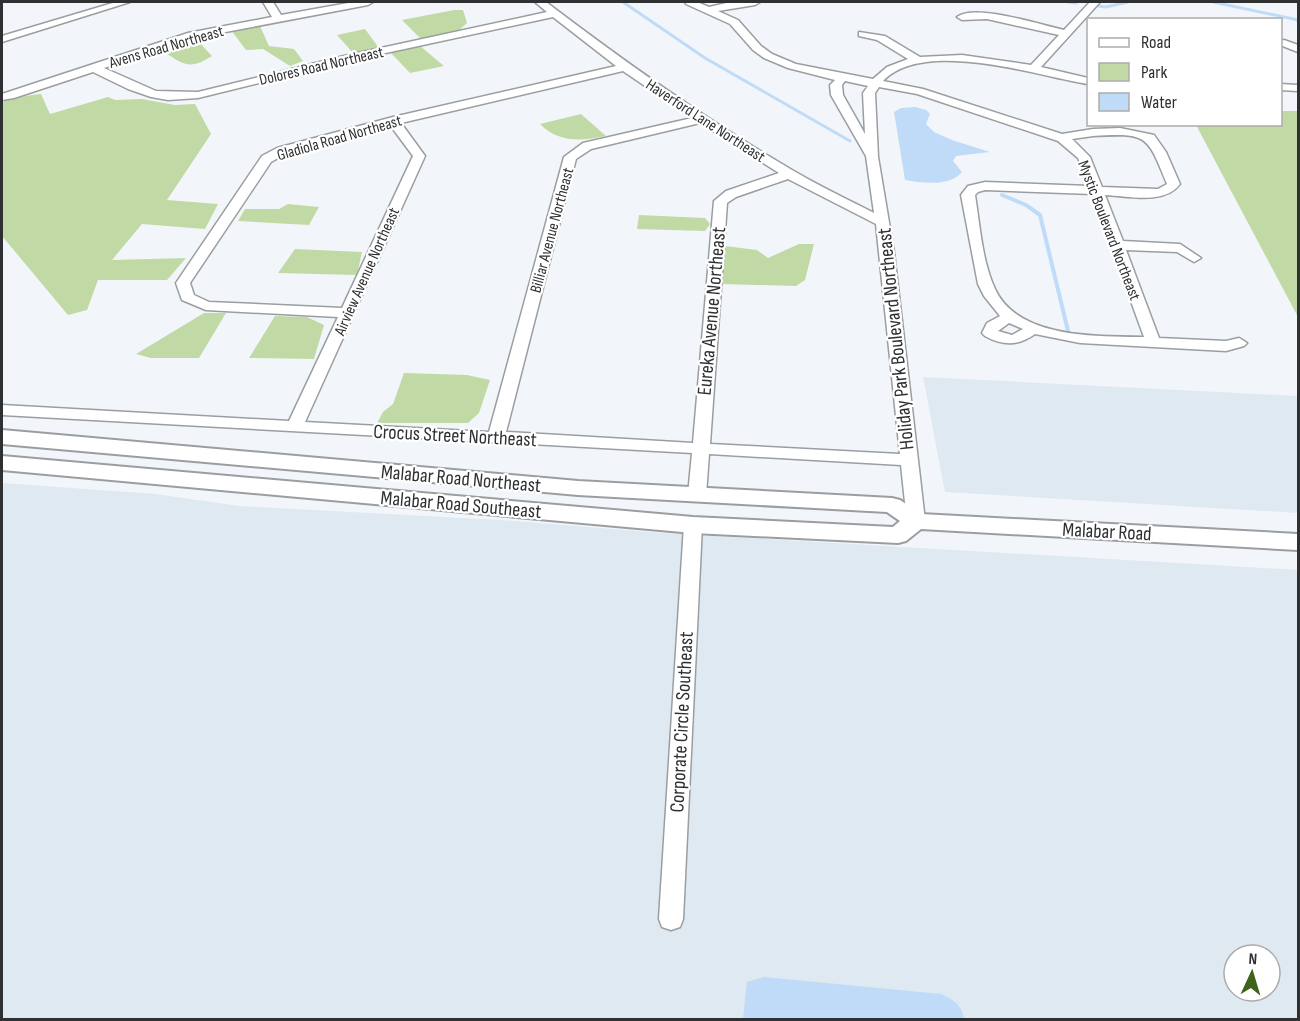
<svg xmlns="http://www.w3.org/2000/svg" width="1300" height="1021" font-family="'Sofia Sans Condensed',sans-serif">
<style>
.built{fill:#dfe9f1;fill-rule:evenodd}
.green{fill:#c1daa5}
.water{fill:#c0dbf7}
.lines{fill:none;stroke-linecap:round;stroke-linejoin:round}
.stream-far1{stroke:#c0dbf7;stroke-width:3}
.stream{stroke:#c0dbf7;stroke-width:4}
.minor-casing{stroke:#9a9ea1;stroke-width:3}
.major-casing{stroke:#9a9ea1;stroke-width:4}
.minor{fill:#fff;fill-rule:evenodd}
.major{fill:#fff;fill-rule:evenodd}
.labels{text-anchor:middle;stroke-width:4.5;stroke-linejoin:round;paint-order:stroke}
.far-street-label{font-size:16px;fill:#2f3032;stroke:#fff}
.street-label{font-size:20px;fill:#2f3032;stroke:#fff}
</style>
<rect width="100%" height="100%" fill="#f2f6fa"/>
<g class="built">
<path d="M923,377L1298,396V513L945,492Z"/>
<path d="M2,483L155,494L239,506L501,520L662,533L1298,570V1019H2ZM1234,955H1270V991H1234Z"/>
</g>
<g class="green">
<path d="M454,10H463L467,23L456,33L422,40L402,20Z"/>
<path d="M260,26L269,46L294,49L303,61L290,66L263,49L246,50L231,30Z"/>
<path d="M365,29L379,48L354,54L337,35Z"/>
<path d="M196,39L212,56C190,70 184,65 164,52L168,44Z"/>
<path d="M420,46L444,66L410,73L391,53Z"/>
<path d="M41,94L50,114L108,97L115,100L142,99L175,105L195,104L211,134L167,200L218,204L205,229L142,224L112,260L186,258L167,280H98L87,310L68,315L2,236V104L7,98Z"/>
<path d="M1281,111H1298V317L1196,125L1280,124Z"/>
<path d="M581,114L606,136C582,141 558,143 540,124Z"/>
<path d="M288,204L319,207L309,225L238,221L245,209H279Z"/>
<path d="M639,215L705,218L710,224L705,231L637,229Z"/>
<path d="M799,244H814L805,280L796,286L722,284L725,246L757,250L768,258Z"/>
<path d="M295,249L362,252L357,275L278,273Z"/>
<path d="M204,313H226L199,358H151L136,354Z"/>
<path d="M275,316L307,317L324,325L314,359L249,358Z"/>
<path d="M404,373L467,375L490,380L479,413L468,423H377L383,412L393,404Z"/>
</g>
<g class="water">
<path d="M915,107L926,110L930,114L926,124L934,132L952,140L990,152L956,156L953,161L962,172C950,187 922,183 905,180L894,112L901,108Z"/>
<path d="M764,977L941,994C954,1000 962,1005 964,1019H743L747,982Z"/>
</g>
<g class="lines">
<g class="stream-far1">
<path d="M623,2L705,58L850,141"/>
<path d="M1068,2L1076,3"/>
<path d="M1213,2L1298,20"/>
<path d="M1098,6L1106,7L1128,2"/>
</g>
<path class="stream" d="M1002,195L1026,205L1040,215L1068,331"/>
<g class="minor-casing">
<g id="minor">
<path d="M116,2H130L2,42V36Z"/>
<path d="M263,2H273L281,15L354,2H373L368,5L194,38L104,68L156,91L198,92L344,56L547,12L535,2H546C625,62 706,120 792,170C819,186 847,199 874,213L866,156L831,95L830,85L835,80L788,68L764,58L753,50L730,24L686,4L685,2H697L709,7L731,2H760L755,5L718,11L738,20L761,46L772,54L796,64L873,79L887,67L908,59L877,40L859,36V32L885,36L920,57L962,55L1031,65L1059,35L987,19L962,20L957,17C975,3 1041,25 1064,30L1090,2H1100L1041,67L1088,78V84C1038,76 924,38 883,81L923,89L1062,134L1093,129L1120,128L1154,135L1166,152L1180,184C1165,205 1128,196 1105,195L1123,241L1180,244L1201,258L1194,262L1177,252L1126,250L1159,338L1226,341L1239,338L1247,343L1244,346L1226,351L1080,343L1035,334C1018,346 1003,346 985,336L982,333L987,323L1000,316L984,296L978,284L961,195L968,186L985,182L1089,186L1078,158L1058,141L917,94L879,87L875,93L878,157L894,252L925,521L922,525H910L907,521L901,465L709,454L706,495L703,499H691L688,495L692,453L2,415V405L289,421L338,317L206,310L182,300L176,283L262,156L277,148L393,117L616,66L553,17L344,62L198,98L168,100L151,97L128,89L93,72L14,98L2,100V94L188,33L272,17ZM623,71L692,118L583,143L564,157L489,432L305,422L425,156L401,123ZM845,81L868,86L863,93L865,134L843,95L842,85ZM700,123L779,173L726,191L714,201L693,443L506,432L576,159L591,149ZM390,125L413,156L342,308L209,302L194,295L190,283L271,162L285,154ZM1093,136C1148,133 1147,135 1167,184L1158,189L1102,187L1090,157L1072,139ZM788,179L876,224L900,454L710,444L727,203L736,197ZM985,190L1092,194L1144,337C1098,336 1018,339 995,289C982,261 980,226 975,195L978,192ZM1009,323L1023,329L1012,335L998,331Z"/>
<path d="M1284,40L1298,45V52L1280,45V41Z"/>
<path d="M1280,84L1298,85V91L1280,90Z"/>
<path d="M693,519L699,521L702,525L683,919L680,927L671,930L662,927L659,919L684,525L687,521Z"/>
</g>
</g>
<g class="major-casing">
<path id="major" d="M2,430L578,481L892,498L900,500L921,514L1298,534V550L921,529L906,541L898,543L693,533L2,470V456L693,517L893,527L900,521L887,512L578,495L2,444Z"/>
</g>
<use href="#minor" class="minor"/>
<use href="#major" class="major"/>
</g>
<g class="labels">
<g class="far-street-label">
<text transform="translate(166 46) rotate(-16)" y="6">Avens Road Northeast</text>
<text transform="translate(321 65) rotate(-13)" y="6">Dolores Road Northeast</text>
<text transform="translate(706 120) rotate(33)" y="6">Haverford Lane Northeast</text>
<text transform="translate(339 137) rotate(-16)" y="6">Gladiola Road Northeast</text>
<text transform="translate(551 230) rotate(-75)" y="6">Billiar Avenue Northeast</text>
<text transform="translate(1110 230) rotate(69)" y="6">Mystic Boulevard Northeast</text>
<text transform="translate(366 271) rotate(-66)" y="6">Airview Avenue Northeast</text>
</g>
<g class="street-label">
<text transform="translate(711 311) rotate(-85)" y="7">Eureka Avenue Northeast</text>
<text transform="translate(895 339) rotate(-96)" y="7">Holiday Park Boulevard Northeast</text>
<text transform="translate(455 435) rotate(3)" y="7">Crocus Street Northeast</text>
<text transform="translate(461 478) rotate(5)" y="7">Malabar Road Northeast</text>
<text transform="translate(461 504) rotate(5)" y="7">Malabar Road Southeast</text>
<text transform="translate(1107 531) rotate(3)" y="7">Malabar Road</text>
<text transform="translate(681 722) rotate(-87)" y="7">Corporate Circle Southeast</text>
</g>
</g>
<rect width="1300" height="1021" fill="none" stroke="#2f3032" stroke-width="6"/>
<rect x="1087" y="18" width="195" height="108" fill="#ffffff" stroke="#acacad" stroke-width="1.5"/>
<rect x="1099" y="38" width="30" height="9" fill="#ffffff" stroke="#acacad" stroke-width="1.5"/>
<text x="1141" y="48" font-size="18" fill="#2f3032">Road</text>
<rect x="1099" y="63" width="30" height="18" fill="#c1daa5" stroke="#acacad" stroke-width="1.5"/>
<text x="1141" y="78" font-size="18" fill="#2f3032">Park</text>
<rect x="1099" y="93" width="30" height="18" fill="#c0dbf7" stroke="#acacad" stroke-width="1.5"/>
<text x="1141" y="108" font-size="18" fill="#2f3032">Water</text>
<g transform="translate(1252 973) rotate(4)"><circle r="28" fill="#ffffff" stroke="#acacad" stroke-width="1.5"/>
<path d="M0-4.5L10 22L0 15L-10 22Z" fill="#3e631d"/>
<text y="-9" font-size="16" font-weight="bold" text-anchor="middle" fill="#2f3032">N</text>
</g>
</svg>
